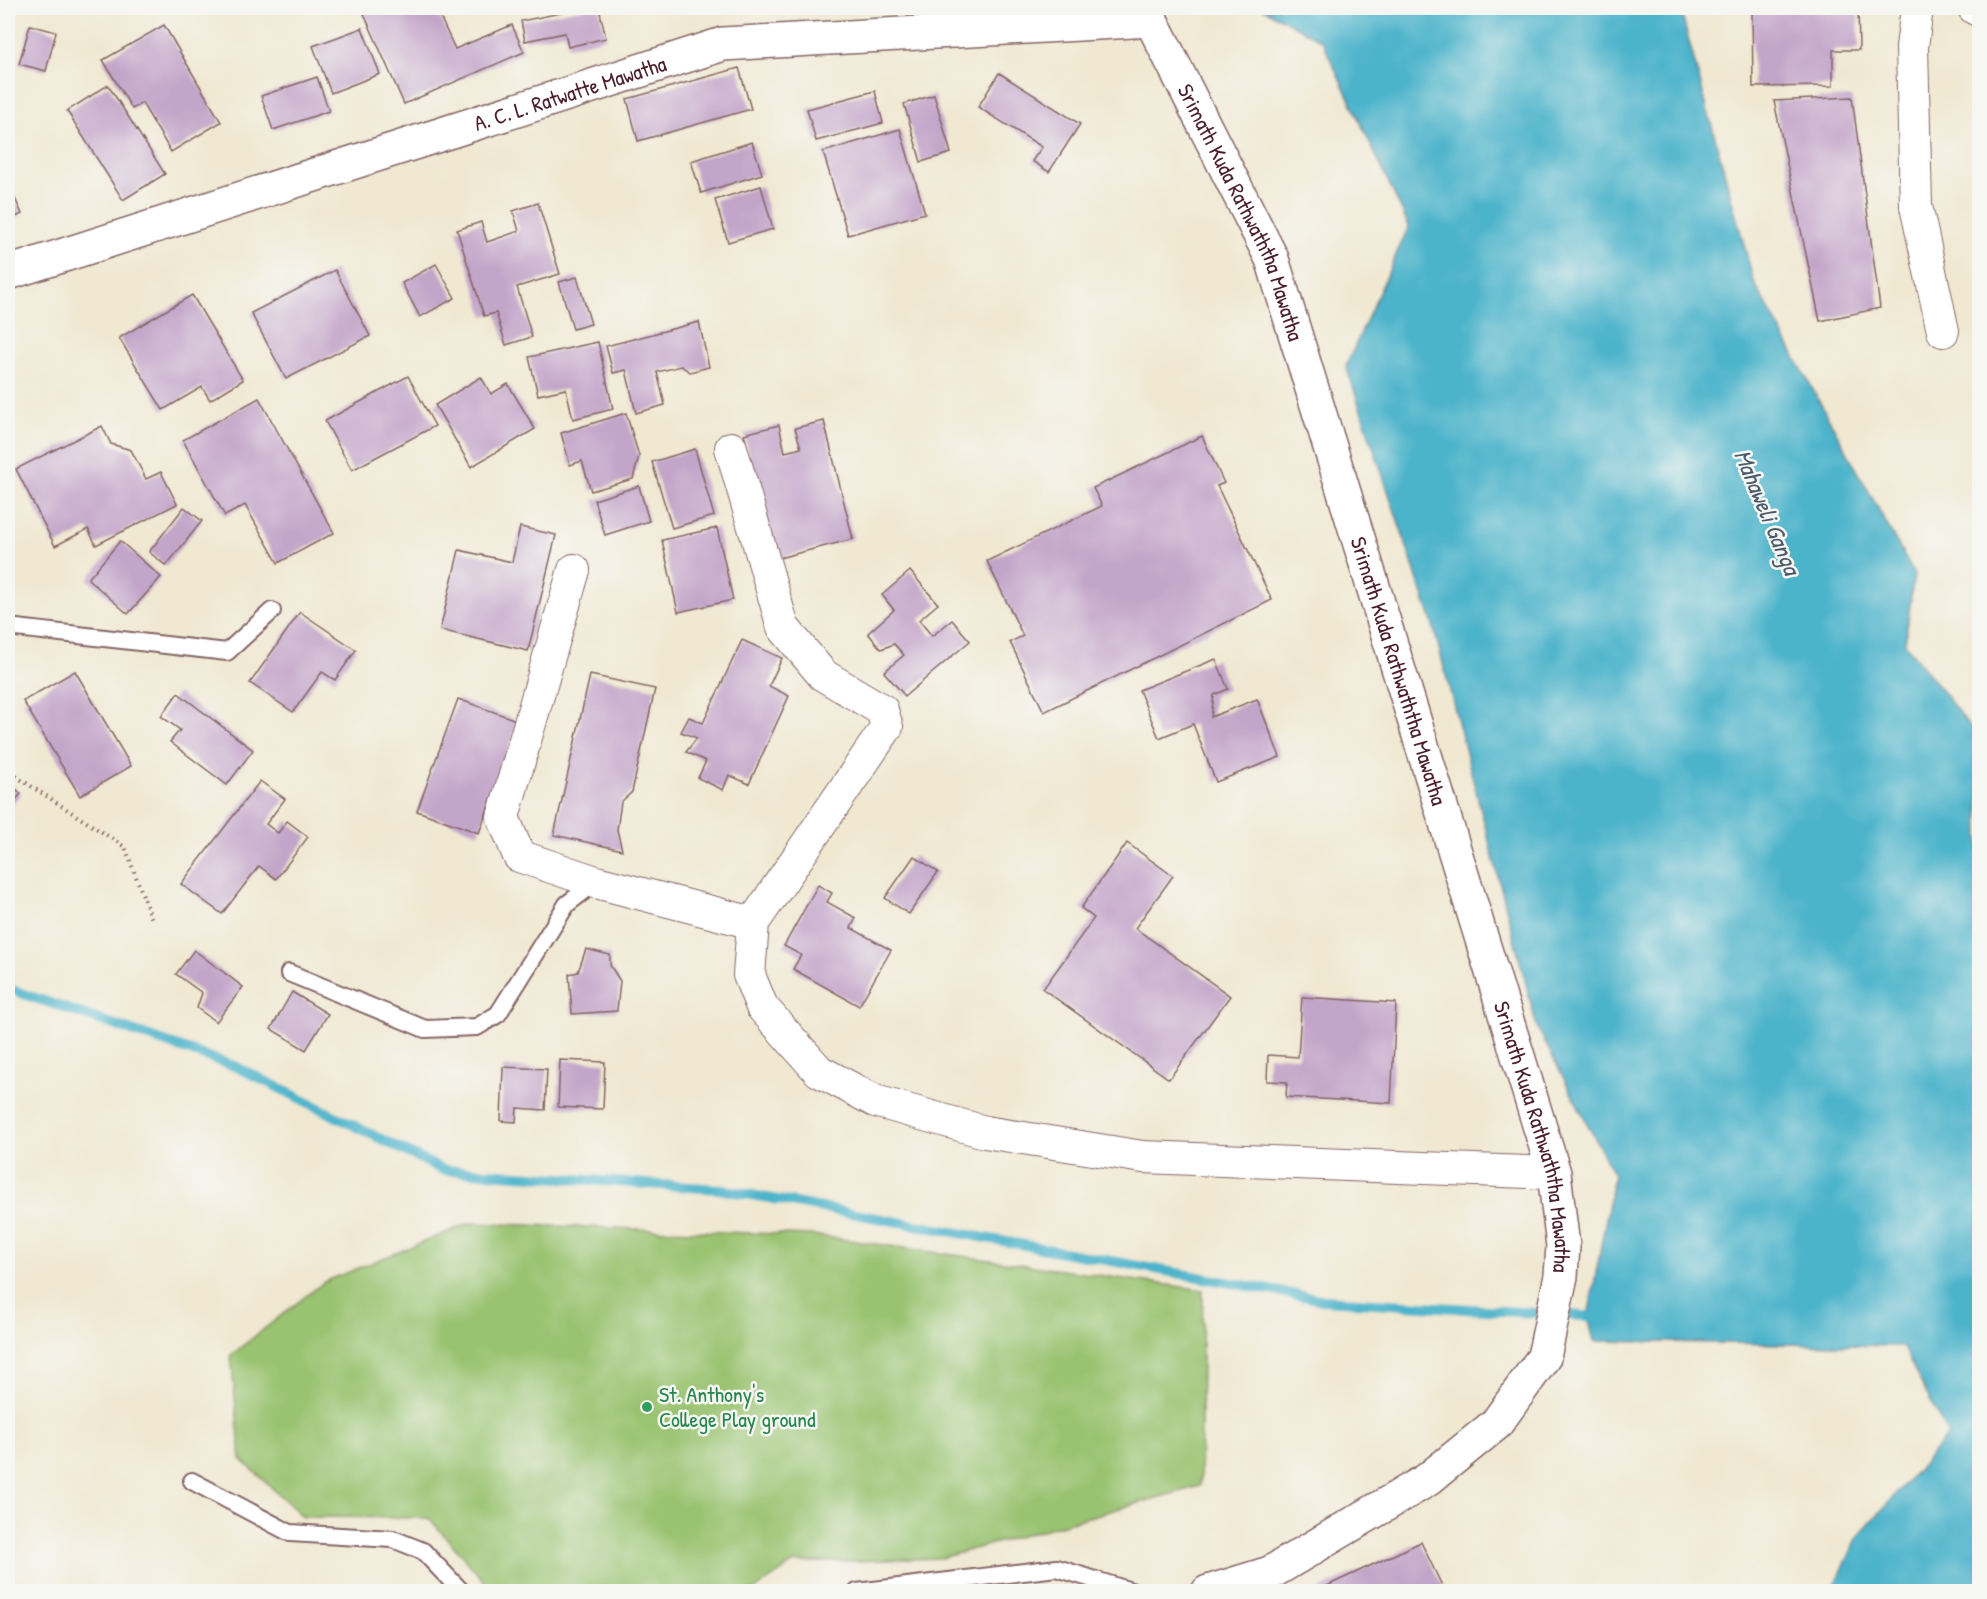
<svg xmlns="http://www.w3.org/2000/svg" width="1987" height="1599" font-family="'Patrick Hand',sans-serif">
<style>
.green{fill:#99c370;stroke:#72714e;stroke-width:1.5}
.water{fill:#4bb3ca;stroke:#4a697a;stroke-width:1.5}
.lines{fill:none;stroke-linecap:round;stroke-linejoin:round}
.stream{stroke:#4bb3ca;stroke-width:10}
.building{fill:#c3a5c9}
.service-casing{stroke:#846565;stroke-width:20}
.minor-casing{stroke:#846565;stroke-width:34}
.tertiary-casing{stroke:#846565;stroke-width:36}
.path{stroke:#846565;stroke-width:4;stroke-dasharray:1.5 4.5;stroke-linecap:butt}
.service{stroke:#fff;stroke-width:16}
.minor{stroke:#fff;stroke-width:32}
.tertiary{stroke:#fff;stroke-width:33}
.leisure-dot{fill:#2e9e5b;stroke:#f6f6f2;stroke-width:2}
.labels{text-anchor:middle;stroke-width:5;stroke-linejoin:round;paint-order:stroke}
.street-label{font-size:22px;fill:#4a1f2b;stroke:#f6f6f2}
.leisure-label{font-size:22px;fill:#27864d;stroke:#f6f6f2;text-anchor:start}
.water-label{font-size:24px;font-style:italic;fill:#4a5a6b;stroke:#f6f6f2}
</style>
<rect width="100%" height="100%" fill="#f6f6f2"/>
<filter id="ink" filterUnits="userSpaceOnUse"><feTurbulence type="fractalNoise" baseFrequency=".0167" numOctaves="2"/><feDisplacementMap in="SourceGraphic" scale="12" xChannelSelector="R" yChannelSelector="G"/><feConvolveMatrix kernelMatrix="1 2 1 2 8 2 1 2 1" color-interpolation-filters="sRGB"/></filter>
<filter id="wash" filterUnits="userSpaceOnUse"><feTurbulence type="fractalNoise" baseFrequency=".008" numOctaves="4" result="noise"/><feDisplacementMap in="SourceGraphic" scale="24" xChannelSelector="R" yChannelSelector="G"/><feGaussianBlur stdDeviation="1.35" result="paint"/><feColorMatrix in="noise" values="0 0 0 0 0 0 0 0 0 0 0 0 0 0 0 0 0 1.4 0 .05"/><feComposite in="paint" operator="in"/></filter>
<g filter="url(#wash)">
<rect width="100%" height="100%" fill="#f0e8d1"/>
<path class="green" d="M470,1223L812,1235L1203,1290L1200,1486L941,1558L794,1563L753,1591H493L429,1518L303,1517L241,1459L231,1355L324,1282Z"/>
<path class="water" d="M1262,8H1680L1754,282L1914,574L1905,644L1971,728L1979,727V1591H1832L1858,1537L1948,1435L1902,1346L1594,1341L1588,1317L1614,1175L1537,1027L1433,625L1346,366L1409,226L1322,41Z"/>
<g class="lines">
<path class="stream" d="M8,985L12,990L237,1067L443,1170L719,1189L1324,1300L1600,1317"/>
</g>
<g id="blocks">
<g class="building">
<path d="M379,8H436L455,49L512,25L524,52L404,104L364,14Z"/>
<path d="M585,8H599L606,38L568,47L565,33L525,41L521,21Z"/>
<path d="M1752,8H1858L1859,50H1833V86L1753,87Z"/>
<path d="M30,25L56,32L46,71L19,64Z"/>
<path d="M164,25L221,122L171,152L142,103L132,109L103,60Z"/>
<path d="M362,28L380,74L331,93L313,46Z"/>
<path d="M739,68L751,109L638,141L627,99Z"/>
<path d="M999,73L1080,124L1049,172L1032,161L1042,147L978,107Z"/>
<path d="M317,77L329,111L273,130L261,96Z"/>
<path d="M108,85L165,174L123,200L67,111Z"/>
<path d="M875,91L883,123L816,141L807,109Z"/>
<path d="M934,95L951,153L921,162L904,104Z"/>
<path d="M1852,97L1880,308L1820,321L1774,101Z"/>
<path d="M900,129L925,213L848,235L823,152Z"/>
<path d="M752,142L762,174L701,193L691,161Z"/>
<path d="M8,183L22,214L8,221Z"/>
<path d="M761,186L773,229L728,242L715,200Z"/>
<path d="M538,203L560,274L517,287L532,337L506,345L496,313L484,316L457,230L481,222L487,242L519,231L513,211Z"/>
<path d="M436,264L455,298L420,317L402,283Z"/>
<path d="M335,270L370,336L286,379L251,313Z"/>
<path d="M577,277L591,324L573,329L559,282Z"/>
<path d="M192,295L243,380L210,400L202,387L163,410L119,338Z"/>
<path d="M699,322L709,367L690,372L681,366L657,372L665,405L636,413L626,370L613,373L606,346Z"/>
<path d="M598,342L613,409L573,419L566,389L538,395L529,357Z"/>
<path d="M408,376L435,426L352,470L325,421Z"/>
<path d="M481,377L491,394L508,384L535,429L471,467L435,405Z"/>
<path d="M259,398L334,533L278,563L245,505L225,516L183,440Z"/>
<path d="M626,413L639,456L633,479L591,491L582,461L570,465L561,433Z"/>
<path d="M824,421L853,539L775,559L744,434L779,425L785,452L801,448L795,428Z"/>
<path d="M102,426L111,444L131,450L146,479L161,472L177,504L96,545L88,529L55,546L16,469Z"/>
<path d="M1202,436L1224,483L1217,486L1272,600L1044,712L1010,642L1023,636L987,561L1102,506L1093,488Z"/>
<path d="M695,449L714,516L672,528L652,462Z"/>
<path d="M639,486L649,521L605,535L594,500Z"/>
<path d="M184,507L202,521L166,566L149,552Z"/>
<path d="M520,527L556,535L528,651L440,630L459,550L512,562Z"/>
<path d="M717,528L733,600L678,612L662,540Z"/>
<path d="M120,541L161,577L128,614L88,579Z"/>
<path d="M910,571L938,604L919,620L932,636L952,620L970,641L905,696L884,672L904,655L894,644L881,649L868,633L894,610L882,595Z"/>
<path d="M300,612L356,650L335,680L322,672L293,712L250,683Z"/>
<path d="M742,640L782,658L769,686L789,696L749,784L729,775L723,790L698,778L706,761L686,752L697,738L681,732L689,717L703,723Z"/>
<path d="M1216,659L1228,689L1214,695L1211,717L1257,699L1280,757L1216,782L1193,724L1159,738L1139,690Z"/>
<path d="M75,671L131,766L80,796L23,701Z"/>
<path d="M590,675L655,689L632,792L621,802L617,830L622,850L554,835Z"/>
<path d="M178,693L253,750L227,785L170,742L180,730L161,716Z"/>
<path d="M458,699L519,721L479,833L417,811Z"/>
<path d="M8,781L21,794L8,808Z"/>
<path d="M260,781L285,799L266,824L278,833L287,821L308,837L276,879L259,866L222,914L181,884Z"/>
<path d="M1127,843L1173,876L1135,928L1230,996L1169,1079L1043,989L1094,918L1081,908Z"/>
<path d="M914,856L938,872L909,914L885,898Z"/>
<path d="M818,885L832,893L827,902L856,918L851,928L891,950L859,1006L793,969L801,955L784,946Z"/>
<path d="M586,949L610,955V965L620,981L617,1011L572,1014L569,974L578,972Z"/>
<path d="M194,950L243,987L216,1022L197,1008L202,993L176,974Z"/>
<path d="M292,992L328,1014L306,1050L271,1029Z"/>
<path d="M1302,997L1396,1003L1391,1103L1286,1097L1287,1082L1267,1081L1268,1055L1298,1057Z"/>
<path d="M560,1060L605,1062L603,1109L558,1107Z"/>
<path d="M503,1067L547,1069L545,1110L517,1108L516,1122L501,1121Z"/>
<path d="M1421,1542L1445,1592H1314Z"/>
</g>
</g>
</g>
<g filter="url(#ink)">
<use href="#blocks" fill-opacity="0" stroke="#846565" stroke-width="1.5"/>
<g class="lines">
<g class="service-casing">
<g id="service">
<path d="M8,627L227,652L272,611"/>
<path d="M289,973L425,1029L477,1027L498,1014L567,904L596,882"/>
<path d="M192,1481L290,1533L393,1539L423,1551L462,1592"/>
<path d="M857,1592L1057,1568L1134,1592"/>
</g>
</g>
<g class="minor-casing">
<g id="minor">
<path d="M1917,8L1912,47L1916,206L1943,331"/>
<path d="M1974,8L1980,11"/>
<path d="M731,448L783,627L823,675L882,710L887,727L753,923L749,975L762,1007L819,1071L875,1101L985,1132L1143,1157L1554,1173"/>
<path d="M574,570L503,817L519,856L596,882L753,923"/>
</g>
</g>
<g class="tertiary-casing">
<g id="tertiary">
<path id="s1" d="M1150,8L1151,20L1272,259L1554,1173L1563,1246L1561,1276L1544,1357L1496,1424L1427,1480L1270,1573L1208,1592"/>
<path id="s2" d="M8,273L723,44L1151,20"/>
</g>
</g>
<path class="path" d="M8,767L17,777L125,847L152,920"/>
<use href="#service" class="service"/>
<use href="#minor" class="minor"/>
<use href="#tertiary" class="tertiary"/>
</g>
</g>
<circle class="leisure-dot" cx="647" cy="1407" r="6"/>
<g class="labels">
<g class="street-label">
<text dy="8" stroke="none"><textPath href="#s2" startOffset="590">A. C. L. Ratwatte Mawatha</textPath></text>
<text dy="8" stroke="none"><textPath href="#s1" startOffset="225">Srimath Kuda Rathwaththa Mawatha</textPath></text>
<text dy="8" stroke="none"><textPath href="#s1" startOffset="711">Srimath Kuda Rathwaththa Mawatha</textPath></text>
<text dy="8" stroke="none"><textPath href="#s1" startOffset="1197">Srimath Kuda Rathwaththa Mawatha</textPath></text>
</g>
<g class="leisure-label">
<text x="659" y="1402">St. Anthony's<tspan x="659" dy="25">College Play ground</tspan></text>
</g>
<g class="water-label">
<text transform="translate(1767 512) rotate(67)" y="8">Mahaweli Ganga</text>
</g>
</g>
<rect width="1987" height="1599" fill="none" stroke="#f6f6f2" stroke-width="30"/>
</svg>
